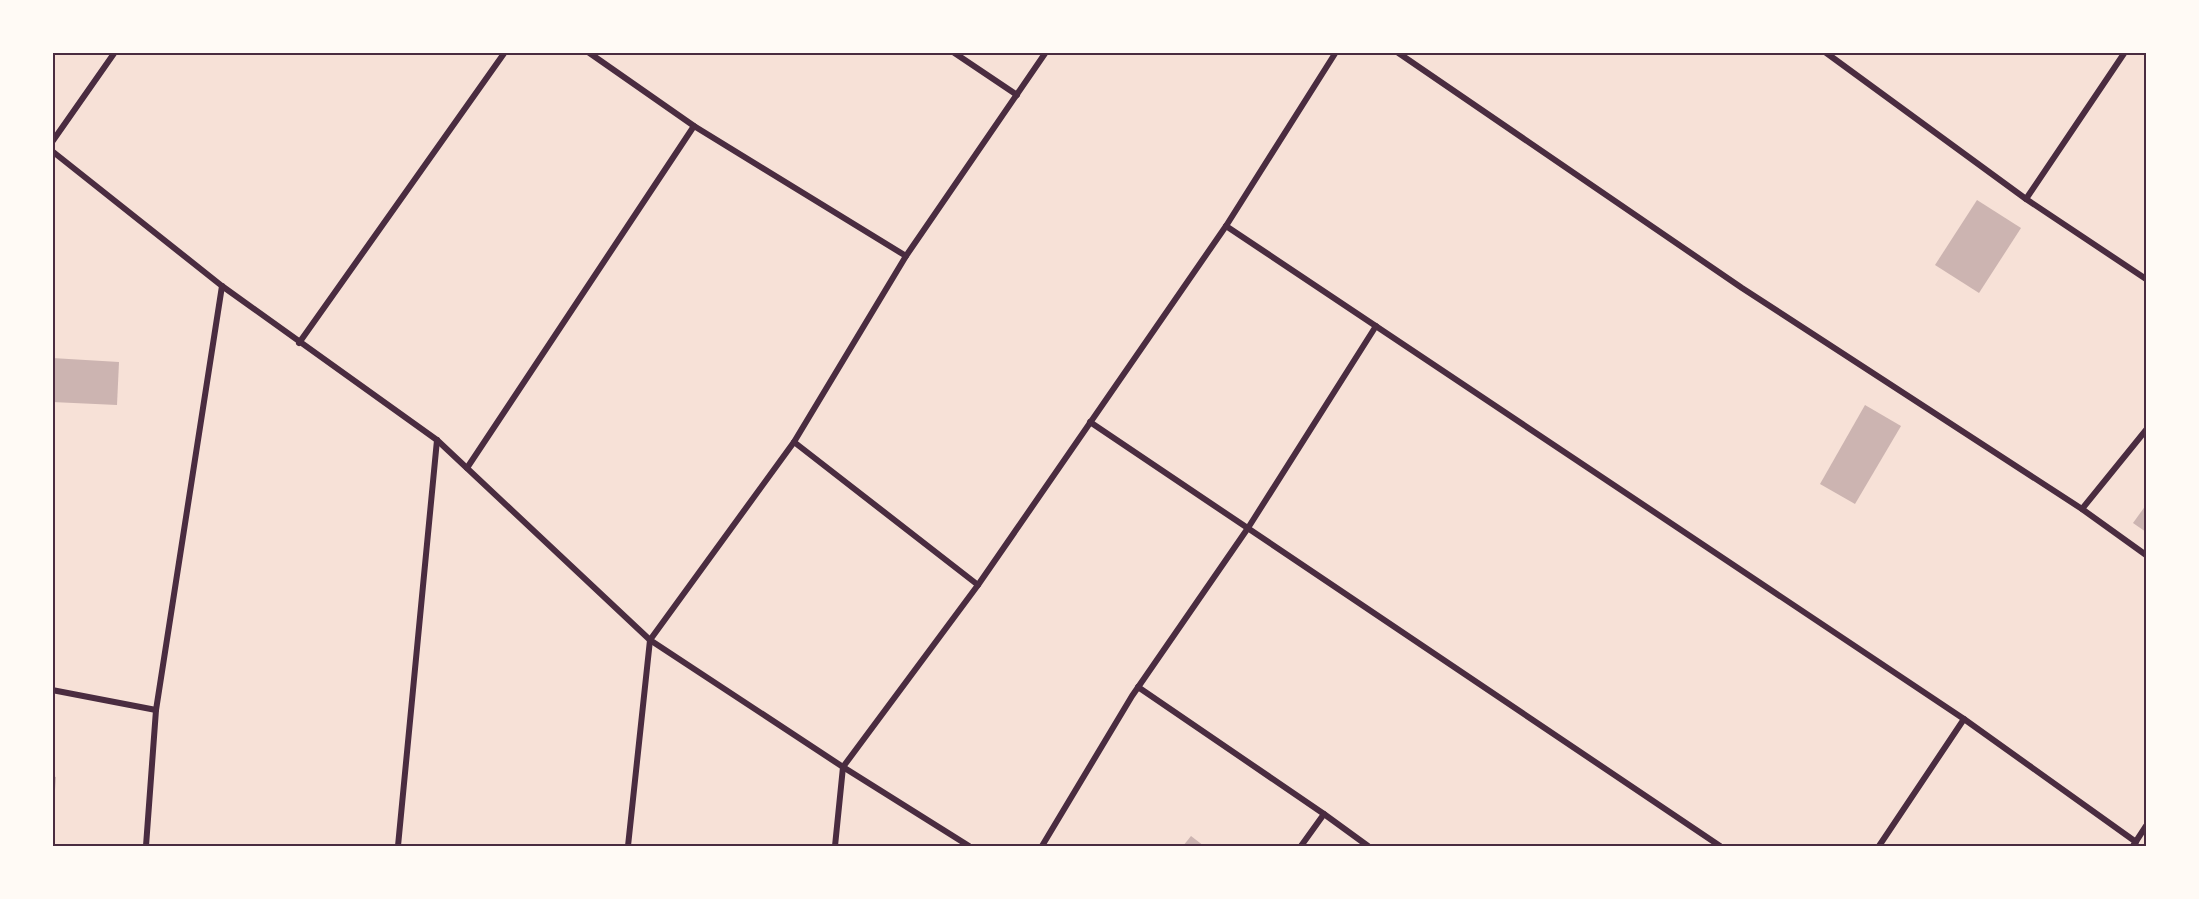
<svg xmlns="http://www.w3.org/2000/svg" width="2199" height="899" font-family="'Nunito Sans',sans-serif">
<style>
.building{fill:#ccb4b1}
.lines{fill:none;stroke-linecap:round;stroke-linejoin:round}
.minor{stroke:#4a2c40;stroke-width:6}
.neatline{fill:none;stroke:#4a2c40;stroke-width:2}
</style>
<rect width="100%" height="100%" fill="#f7e1d7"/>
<g class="building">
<path d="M1977,200L2021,228L1979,293L1935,265Z"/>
<path d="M52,358L119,362L117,405L52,402Z"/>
<path d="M1865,405L1901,426L1855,504L1820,484Z"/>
<path d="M2146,505V532L2133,523Z"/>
<path d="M52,776L56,777L54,803H52Z"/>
<path d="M1191,836L1204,846H1183Z"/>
</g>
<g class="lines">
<g class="minor">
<path d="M588,52L694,126L906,256"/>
<path d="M953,52L1017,95"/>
<path d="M1397,52L1742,288L2082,509L2146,555"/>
<path d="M1825,52L2026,199L2146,279"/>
<path d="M52,142L115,52"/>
<path d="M52,151L222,286L437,440L650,640L843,767L969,846"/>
<path d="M2026,199L2125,52"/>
<path d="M1226,226L1964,719L2136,842"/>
<path d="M299,343L505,52"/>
<path d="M1090,422L1720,846"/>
<path d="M794,442L978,585"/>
<path d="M467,468L694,126"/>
<path d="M2082,509L2146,430"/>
<path d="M1138,687L1324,814L1368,846"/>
<path d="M52,690L156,710"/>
<path d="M146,846L156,710L222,286"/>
<path d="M398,846L437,440"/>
<path d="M628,846L650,640L794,442L906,256L1046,52"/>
<path d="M835,846L843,767L978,585L1226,226L1336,52"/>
<path d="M1042,846L1132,696L1248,528L1376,326"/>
<path d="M1301,846L1324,814"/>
<path d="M1879,846L1964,719"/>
<path d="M2133,846L2146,826"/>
</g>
</g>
<rect width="2199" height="899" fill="none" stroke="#fffaf5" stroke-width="108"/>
<rect x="54" y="54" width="2091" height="791" class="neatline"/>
</svg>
